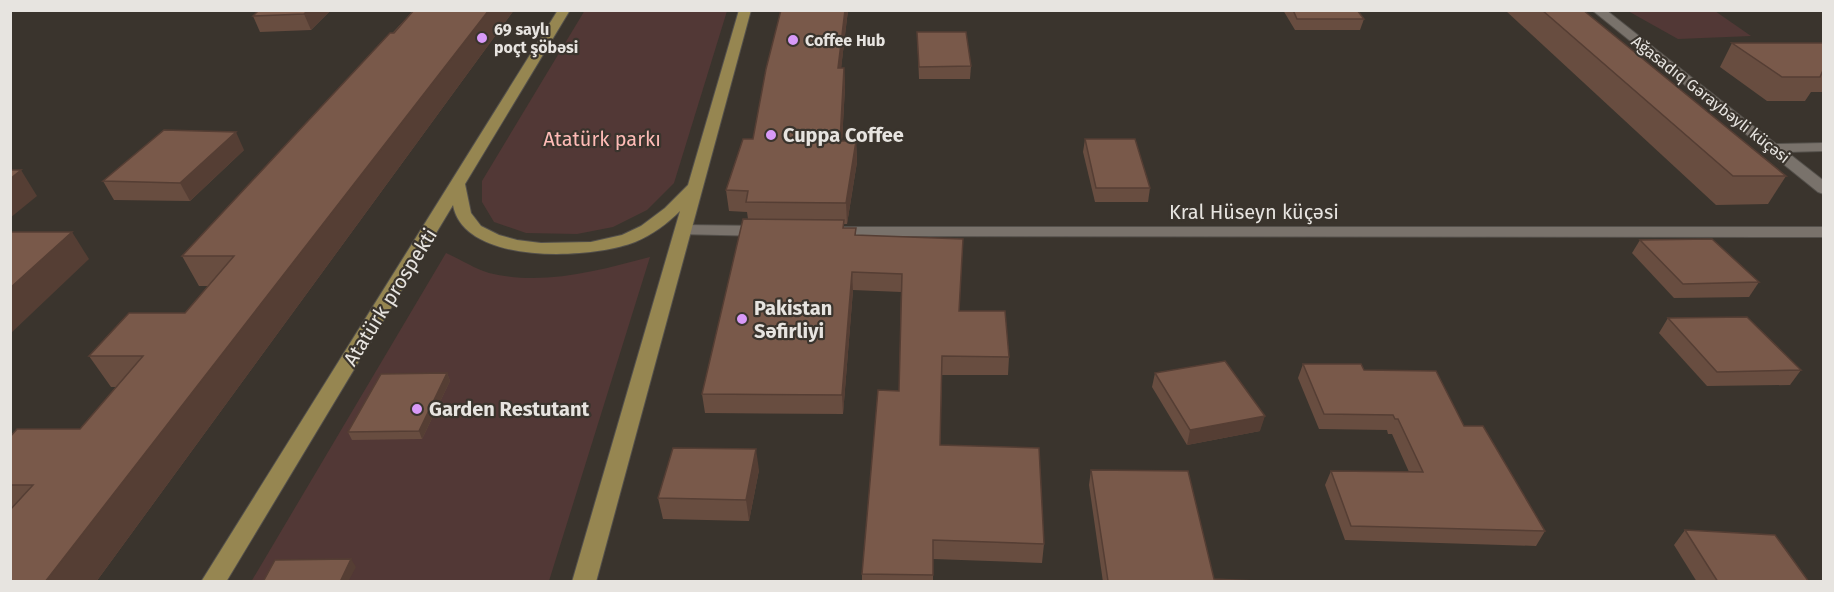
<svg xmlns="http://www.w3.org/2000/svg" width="1834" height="592" font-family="'Fira Sans',sans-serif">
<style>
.green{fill:#523836}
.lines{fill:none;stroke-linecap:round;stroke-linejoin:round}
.minor-casing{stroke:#54504b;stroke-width:2}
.major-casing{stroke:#54504b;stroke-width:2}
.minor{fill:#79726b;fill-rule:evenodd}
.major{fill:#968651;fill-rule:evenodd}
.wall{fill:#684d40}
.shaded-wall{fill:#553e34}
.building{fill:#79594a;stroke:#553e34;stroke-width:1.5}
.poi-dot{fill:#d89af8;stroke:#3a342d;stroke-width:2}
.labels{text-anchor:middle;stroke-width:4.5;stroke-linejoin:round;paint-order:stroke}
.far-poi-label{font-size:16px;font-weight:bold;fill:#e7e4e0;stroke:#3a342d;text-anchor:start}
.far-street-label{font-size:16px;fill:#e7e4e0;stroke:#3a342d}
.poi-label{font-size:20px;font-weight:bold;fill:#e7e4e0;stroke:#3a342d;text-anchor:start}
.park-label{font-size:20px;fill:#febbb6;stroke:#3a342d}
.street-label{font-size:20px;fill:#e7e4e0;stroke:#3a342d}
</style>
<rect width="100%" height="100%" fill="#3a342d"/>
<g class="green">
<path d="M585,10L727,11L674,183L647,210L613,227L577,234L526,233L494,222L482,202V181Z"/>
<path d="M1628,11H1715L1751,36L1678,39Z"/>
<path d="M446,253C460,259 475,269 489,273C543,286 597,271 650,257L549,581L251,582Z"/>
</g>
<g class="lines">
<g class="minor-casing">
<g id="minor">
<path d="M1592,10H1606L1776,144L1824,143V151L1787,152L1824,181V194L1818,192Z"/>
<path d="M684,225L763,226L771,231L763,236L678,234L676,230Z"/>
<path d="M833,227H1824V237L827,236L825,232L827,228Z"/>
</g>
</g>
<g class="major-casing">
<path id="major" d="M558,10H570L465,184L471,213L481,226L499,235L517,240L541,243L591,242L622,235L641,226L665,208L688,185L739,10H751L596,582H572L680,211C667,224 652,235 635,242C592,259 464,266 453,205L226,582H201Z"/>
</g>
<use href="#minor" class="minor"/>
<use href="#major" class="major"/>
</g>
<g class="wall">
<path d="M331,10L311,30L260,32L253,16Z"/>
<path d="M414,10H514L96,582H10V437L80,429L116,387H111L89,356L185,313L208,286H199L182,256Z"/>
<path d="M781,10H848L841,68H844L845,87L842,141H856L857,162L847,224H844V228H856V235L960,311L1009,357L1008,375H942L940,445L1044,544L1042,563L933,559V582H862V574L899,391L901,292L853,290L843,414L705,413L702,394L748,219L747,212L729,211L726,190L753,139Z"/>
<path d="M1283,10H1357L1364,19L1360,30H1295Z"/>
<path d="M1505,10H1583L1786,176L1768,204L1716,205Z"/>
<path d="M917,32L971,66L970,79H919Z"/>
<path d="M1732,43H1824V92H1811L1805,101H1767L1720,67Z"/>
<path d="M1085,139L1150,188L1148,202H1095L1083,152Z"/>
<path d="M244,150L190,201L114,200L103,181Z"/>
<path d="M1640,240L1759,282L1749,297L1674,298L1632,253Z"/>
<path d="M1668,318L1801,370L1790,385L1707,386L1659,333Z"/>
<path d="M1303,364L1364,370L1464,426L1545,531L1536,546L1345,540L1325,485L1331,471L1409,472L1392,434H1388L1387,430L1319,429L1298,378Z"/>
<path d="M447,373L450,381L422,439L352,440L348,432Z"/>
<path d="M1155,373L1260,431L1187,445L1152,387Z"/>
<path d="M759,470L749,521L663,519L658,498Z"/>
<path d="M1091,470L1214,579L1280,582H1103L1089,485Z"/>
<path d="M1685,530L1809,582H1697L1674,545Z"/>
</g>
<g class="shaded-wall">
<path d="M308,10H331L311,30L304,14Z"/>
<path d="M489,10H514L96,582H45Z"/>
<path d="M845,10H848L839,87L838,68Z"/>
<path d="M844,68L845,87L841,161L840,141Z"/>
<path d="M236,132L244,150L190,201L180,183Z"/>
<path d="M856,141L857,162L847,224L846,203Z"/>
<path d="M21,170L37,196L10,218V179Z"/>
<path d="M72,232L89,259L10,334V288Z"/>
<path d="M852,272L853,290L843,414L842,395Z"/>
<path d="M447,373L450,381L422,439L419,431Z"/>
<path d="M1265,416L1260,431L1187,445L1190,430Z"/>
<path d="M756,449L759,470L749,521L746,500Z"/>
<path d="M351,559L356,567L348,582H340Z"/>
</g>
<g class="building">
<path d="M259,10H308L304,14L253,16Z"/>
<path d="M414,10H489L45,582H10V510L33,485H10V437L17,429H80L143,356H89L129,313H185L234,256H182L390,33H394Z"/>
<path d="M781,10H845L838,68H844L840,141H856L846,203L746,202L748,191L726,190L743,139H753L766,69Z"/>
<path d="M1293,10H1357L1364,19H1297Z"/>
<path d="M1542,10H1583L1786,176H1733Z"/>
<path d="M917,32H966L971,66L919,67Z"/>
<path d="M1732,43H1824V68L1820,77H1782Z"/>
<path d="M164,130L236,132L180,183L103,181Z"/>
<path d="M1085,139H1135L1150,188H1096Z"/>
<path d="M10,170H21L10,179Z"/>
<path d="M743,219L844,220L843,228H856L855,235L963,239L959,311H1005L1009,357L942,356L940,445L1039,448L1044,544L933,540V575L862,574L878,390L899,391L902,274L852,272L842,395L702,394Z"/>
<path d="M10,232H72L10,288Z"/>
<path d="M1712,239L1759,282L1683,284L1640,240Z"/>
<path d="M1747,317L1801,370L1717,372L1668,318Z"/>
<path d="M1225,361L1265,416L1190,430L1155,373Z"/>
<path d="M1303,364H1361L1364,370L1436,371L1464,426H1483L1545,531L1351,526L1331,471L1423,472L1398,419H1395L1393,415L1324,414Z"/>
<path d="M447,373L419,431L348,432L381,374Z"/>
<path d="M673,448L756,449L746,500L658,498Z"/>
<path d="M1091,470L1188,471L1214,579L1280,582H1104V581H1108Z"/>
<path d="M1685,530L1775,535L1809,582H1718Z"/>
<path d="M351,559L340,582H263L275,560Z"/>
</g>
<g class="poi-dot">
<circle cx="482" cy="38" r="6"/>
<circle cx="793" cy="40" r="6"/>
<circle cx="771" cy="135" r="6"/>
<circle cx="742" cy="319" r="6"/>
<circle cx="417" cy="409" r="6"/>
</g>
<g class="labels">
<g class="far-poi-label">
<text x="494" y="35">69 saylı<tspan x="494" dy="18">poçt şöbəsi</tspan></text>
<text x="805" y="46">Coffee Hub</text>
</g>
<g class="far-street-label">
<text transform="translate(1711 99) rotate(38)" y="6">Ağasadıq Gəraybəyli küçəsi</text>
</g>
<g class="poi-label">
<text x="783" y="142">Cuppa Coffee</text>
<text x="754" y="315">Pakistan<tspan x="754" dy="23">Səfirliyi</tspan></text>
<text x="429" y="416">Garden Restutant</text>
</g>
<g class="park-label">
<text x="602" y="146">Atatürk parkı</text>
</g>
<g class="street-label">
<text x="1254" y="219">Kral Hüseyn küçəsi</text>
<text transform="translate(390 297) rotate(-58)" y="7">Atatürk prospekti</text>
</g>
</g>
<rect width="1834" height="592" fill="none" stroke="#e7e4e0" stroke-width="24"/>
</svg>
